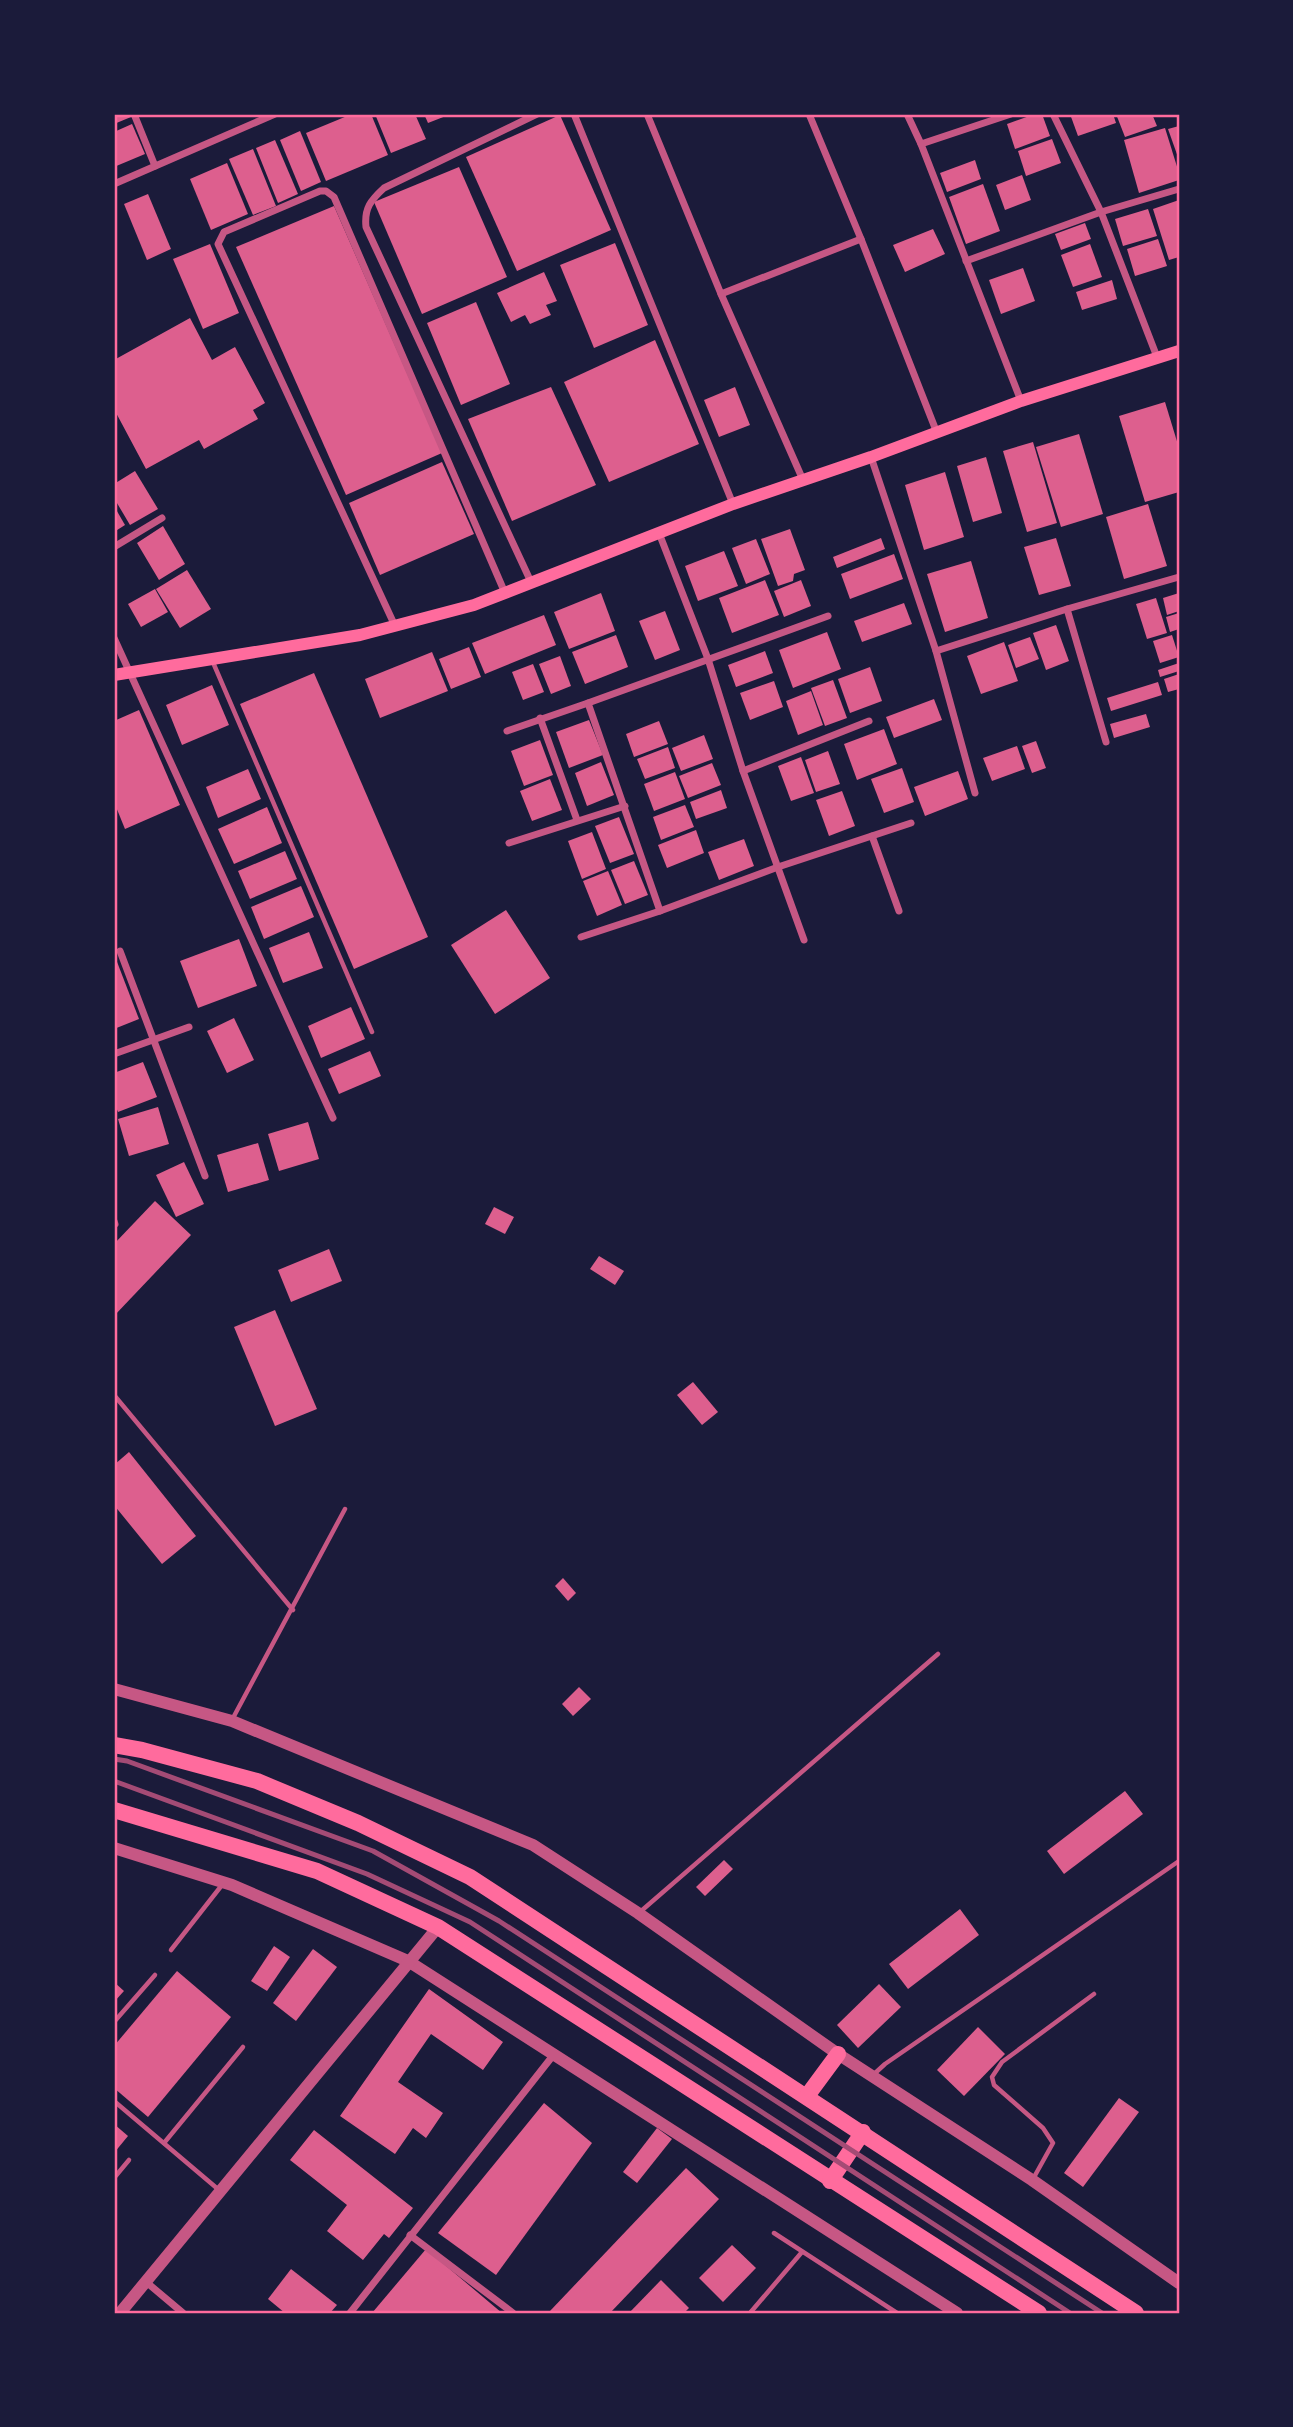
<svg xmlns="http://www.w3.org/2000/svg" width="1293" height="2427" font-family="'Asap Condensed',sans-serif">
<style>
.building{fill:#dd5f8e}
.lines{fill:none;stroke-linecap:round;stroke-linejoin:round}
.service{stroke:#c65784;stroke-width:4.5}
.minor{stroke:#c65784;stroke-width:7}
.tertiary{stroke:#c65784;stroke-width:12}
.secondary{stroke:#ff6b9d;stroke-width:12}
.trunk{stroke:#ff6b9d;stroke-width:16}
.rail{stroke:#a44b75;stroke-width:5}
.neatline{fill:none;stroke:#ff6b9d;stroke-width:2.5}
</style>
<rect width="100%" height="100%" fill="#1b1b3a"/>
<g class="building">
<path d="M114,114H129L131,117L114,124Z"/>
<path d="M352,114H371L388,155L326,181L306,133Z"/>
<path d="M375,114H415L426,139L391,153Z"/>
<path d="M424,114H451L428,123Z"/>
<path d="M1035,114H1042L1050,136L1015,149L1007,124Z"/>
<path d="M1070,114H1113L1116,123L1078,136Z"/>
<path d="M1116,114H1152L1157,126L1125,137Z"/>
<path d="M560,115L611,230L517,271L466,157Z"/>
<path d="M132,124L145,154L114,167V132Z"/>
<path d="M1179,126V160L1168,129Z"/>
<path d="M1165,128L1179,173V180L1139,193L1124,140Z"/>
<path d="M300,131L321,182L301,191L280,140Z"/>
<path d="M1052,139L1061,163L1026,176L1018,151Z"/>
<path d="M275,140L298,194L278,203L256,148Z"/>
<path d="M253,149L276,206L253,215L229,159Z"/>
<path d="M975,160L981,179L947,192L940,173Z"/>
<path d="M227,163L248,214L211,230L190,179Z"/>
<path d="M459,167L507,277L422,314L374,202Z"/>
<path d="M1022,175L1031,200L1005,210L996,185Z"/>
<path d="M983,184L1000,231L966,244L949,197Z"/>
<path d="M148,194L171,249L147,260L124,204Z"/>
<path d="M1179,200V257L1169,260L1153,209Z"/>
<path d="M334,206L442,453L346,495L236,247Z"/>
<path d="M1148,209L1157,236L1123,246L1115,219Z"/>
<path d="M1085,223L1091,239L1061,250L1055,234Z"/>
<path d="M933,229L945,254L905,272L893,245Z"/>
<path d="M1158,239L1167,266L1135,276L1127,249Z"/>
<path d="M615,243L648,325L594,348L560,265Z"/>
<path d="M210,244L239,313L203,329L173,259Z"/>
<path d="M1090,244L1102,277L1073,287L1061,255Z"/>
<path d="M1023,268L1035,301L1001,314L989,280Z"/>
<path d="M544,272L557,301L546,305L551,315L530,324L525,315L511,322L497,293Z"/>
<path d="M1112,280L1117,299L1082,310L1076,292Z"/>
<path d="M476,302L510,384L461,405L427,323Z"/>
<path d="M190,318L212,360L235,347L265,403L253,410L258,419L204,449L199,440L146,469L114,409V360Z"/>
<path d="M655,340L699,444L609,482L564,382Z"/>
<path d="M551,387L596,485L512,521L468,419Z"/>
<path d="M735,387L750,425L719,437L704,400Z"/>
<path d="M1165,402L1179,448V492L1145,502L1119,416Z"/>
<path d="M1079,434L1103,514L1061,527L1036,447Z"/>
<path d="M1033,442L1057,523L1027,532L1003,451Z"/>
<path d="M986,457L1002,513L973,522L957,466Z"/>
<path d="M442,462L474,534L380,575L349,503Z"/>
<path d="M135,471L158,509L130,525L114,498V484Z"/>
<path d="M945,472L964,537L924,550L905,485Z"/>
<path d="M1148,504L1167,566L1124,579L1106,517Z"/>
<path d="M114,506L125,525L114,532Z"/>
<path d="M163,526L185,564L159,580L137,543Z"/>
<path d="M790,529L805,570L794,574L793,581L778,586L761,539Z"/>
<path d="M881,538L885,549L837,568L833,557Z"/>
<path d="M1056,538L1071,586L1039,595L1024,547Z"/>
<path d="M756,539L770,574L746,584L732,548Z"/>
<path d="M724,551L738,586L698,601L685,566Z"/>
<path d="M894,554L903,579L850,599L841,574Z"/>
<path d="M971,561L988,618L945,632L927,574Z"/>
<path d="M187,570L211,609L180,628L156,589Z"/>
<path d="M765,580L779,615L732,633L719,598Z"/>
<path d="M801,580L811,606L784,617L774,591Z"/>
<path d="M155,589L168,612L141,627L128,604Z"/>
<path d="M601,593L615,631L569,649L554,612Z"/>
<path d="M1179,593V611L1167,615L1163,598Z"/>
<path d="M1156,598L1167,633L1147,639L1136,604Z"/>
<path d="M904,603L912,624L862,642L854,621Z"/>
<path d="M665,611L680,650L655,660L639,621Z"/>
<path d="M1179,613V629L1170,632L1166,617Z"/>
<path d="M544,615L556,645L485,674L472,643Z"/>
<path d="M1056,625L1069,661L1046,670L1033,633Z"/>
<path d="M827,632L841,669L793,688L779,650Z"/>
<path d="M616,635L628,667L585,684L572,652Z"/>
<path d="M1172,635L1179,657L1160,663L1153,641Z"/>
<path d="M1030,637L1039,659L1016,668L1008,645Z"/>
<path d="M1004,642L1018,681L981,694L967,656Z"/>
<path d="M469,647L481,677L451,689L439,659Z"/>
<path d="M765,651L773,673L736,687L728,665Z"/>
<path d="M432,652L448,691L380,718L365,679Z"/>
<path d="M560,656L571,686L551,694L539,664Z"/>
<path d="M1179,663V671L1160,677L1158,670Z"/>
<path d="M533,664L544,692L523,700L512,672Z"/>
<path d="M870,667L882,701L850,713L838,679Z"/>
<path d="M314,673L428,937L354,969L240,704Z"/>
<path d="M1179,674V689L1168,692L1164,679Z"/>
<path d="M833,680L847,718L825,726L811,688Z"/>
<path d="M774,681L783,707L750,720L740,693Z"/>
<path d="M1158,682L1162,695L1111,711L1107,698Z"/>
<path d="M212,685L229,725L182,745L166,705Z"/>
<path d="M811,691L823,725L798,735L786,701Z"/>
<path d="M934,699L942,720L894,738L886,717Z"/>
<path d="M139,710L180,805L125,829L114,802V721Z"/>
<path d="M1146,714L1150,727L1114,738L1110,724Z"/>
<path d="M589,720L603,755L569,768L556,732Z"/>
<path d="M659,721L668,744L634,757L626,734Z"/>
<path d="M884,729L897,764L857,780L844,744Z"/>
<path d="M704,735L713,759L681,771L672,748Z"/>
<path d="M540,740L553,775L524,786L511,751Z"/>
<path d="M1036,741L1046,768L1032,773L1022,746Z"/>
<path d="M1017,746L1025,769L992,781L983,758Z"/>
<path d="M668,747L675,768L645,779L637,759Z"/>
<path d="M828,751L840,784L816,792L805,760Z"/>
<path d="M801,757L814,793L791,801L778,766Z"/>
<path d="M601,762L614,795L587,806L575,773Z"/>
<path d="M712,763L721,785L688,798L679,776Z"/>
<path d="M902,768L914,802L884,813L871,779Z"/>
<path d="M248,769L261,799L218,818L206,787Z"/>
<path d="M958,771L968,799L925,816L914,787Z"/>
<path d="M675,772L685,799L654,811L644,784Z"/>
<path d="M550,779L562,810L532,821L520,791Z"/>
<path d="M721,790L727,808L696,819L690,802Z"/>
<path d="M842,791L855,826L829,836L816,800Z"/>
<path d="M685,805L694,827L661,840L653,817Z"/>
<path d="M267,807L282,843L234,864L218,829Z"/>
<path d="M619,817L634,854L610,863L595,826Z"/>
<path d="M696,830L704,853L667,868L658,845Z"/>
<path d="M592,832L606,869L582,879L568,841Z"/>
<path d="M744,839L754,866L719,880L708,852Z"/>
<path d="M285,851L297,879L250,899L238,871Z"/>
<path d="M634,861L648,895L625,904L611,870Z"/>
<path d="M608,871L622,905L597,916L583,881Z"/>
<path d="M301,886L314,917L264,939L251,907Z"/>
<path d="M506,910L550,978L495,1014L451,945Z"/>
<path d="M309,932L323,968L283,983L269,948Z"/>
<path d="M239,939L257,986L198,1008L180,961Z"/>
<path d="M114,954L139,1019L114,1029Z"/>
<path d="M351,1007L365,1039L321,1058L308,1026Z"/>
<path d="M234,1018L254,1060L227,1073L207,1031Z"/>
<path d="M370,1051L381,1076L339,1094L328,1069Z"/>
<path d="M143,1062L157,1097L118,1112L114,1102V1073Z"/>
<path d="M158,1107L169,1144L129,1156L118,1119Z"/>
<path d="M308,1122L319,1159L279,1171L268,1134Z"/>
<path d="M258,1143L269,1180L228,1192L217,1155Z"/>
<path d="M184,1162L204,1204L176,1217L156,1175Z"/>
<path d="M155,1201L191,1235L114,1316V1244Z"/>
<path d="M494,1207L514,1217L505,1234L485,1224Z"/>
<path d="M329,1249L342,1281L291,1302L278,1270Z"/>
<path d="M599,1256L624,1271L615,1285L590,1269Z"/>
<path d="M275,1310L317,1409L275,1426L234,1327Z"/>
<path d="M693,1382L718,1412L702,1425L677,1395Z"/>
<path d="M129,1452L196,1536L162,1564L114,1505V1465Z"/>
<path d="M563,1578L576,1593L568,1601L555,1586Z"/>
<path d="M579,1687L591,1699L573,1716L562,1704Z"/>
<path d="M1125,1791L1143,1814L1064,1874L1047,1851Z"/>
<path d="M724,1860L733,1869L705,1896L696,1887Z"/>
<path d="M960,1909L979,1935L908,1989L889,1964Z"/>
<path d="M274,1946L290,1957L267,1991L251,1981Z"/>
<path d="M313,1949L337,1967L296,2021L273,2003Z"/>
<path d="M177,1971L231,2017L148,2117L114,2088V2046Z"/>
<path d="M114,1982L124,1991L114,2002Z"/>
<path d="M879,1984L901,2007L858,2048L837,2025Z"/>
<path d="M429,1989L503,2042L483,2070L431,2034L398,2082L443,2113L426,2138L413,2128L395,2154L340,2116Z"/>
<path d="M978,2027L1005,2054L964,2096L937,2070Z"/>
<path d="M1119,2098L1139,2112L1083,2187L1064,2173Z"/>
<path d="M544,2103L592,2143L496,2275L438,2233Z"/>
<path d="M114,2124L128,2136L114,2153Z"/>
<path d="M657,2128L672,2139L637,2183L623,2172Z"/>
<path d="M314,2130L413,2208L389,2238L384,2234L363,2260L327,2231L347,2205L290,2160Z"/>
<path d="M686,2168L719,2199L610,2313H552L550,2311Z"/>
<path d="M732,2245L756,2268L723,2302L699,2278Z"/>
<path d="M426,2249L502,2313H372Z"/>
<path d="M291,2269L337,2305L330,2313H285L268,2299Z"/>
<path d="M661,2280L689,2308L684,2313H629Z"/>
</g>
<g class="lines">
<g class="service">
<path d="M212,660L372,1032"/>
<path d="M114,1395L293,1610"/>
<path d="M233,1718L345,1509"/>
<path d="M640,1912L938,1654"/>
<path d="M171,1950L222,1885"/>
<path d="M114,2022L155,1975"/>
<path d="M873,2075L885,2064L1179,1861"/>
<path d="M114,2101L219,2190"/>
<path d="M164,2143L243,2047"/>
<path d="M114,2178L129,2160"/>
<path d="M1033,2179L1053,2143L1043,2128L994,2085L992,2077L1002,2062L1094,1994"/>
<path d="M774,2233L897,2313"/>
<path d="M750,2313L802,2252"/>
</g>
<g class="minor">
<path d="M134,114L155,166"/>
<path d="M574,114L733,504"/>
<path d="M647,114L721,294L803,480"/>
<path d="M809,114L861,239L937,433"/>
<path d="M907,114L921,144"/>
<path d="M1011,114L921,144L1021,401"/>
<path d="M1053,114L1101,212L1157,357"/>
<path d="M114,184L275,114"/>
<path d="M966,261L1101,212L1179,189"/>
<path d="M721,294L861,239"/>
<path d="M871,457L936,651L975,793"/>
<path d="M659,533L708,659L743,771L804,940"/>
<path d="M114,547L162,518"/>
<path d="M531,582L366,227C364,208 371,200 384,188L537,114"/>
<path d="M1067,609L1106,742"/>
<path d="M395,626L218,244L224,232L320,191H326L334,197L505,593"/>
<path d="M114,638L333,1118"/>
<path d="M936,651L1067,609L1179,577"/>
<path d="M540,718L577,820"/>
<path d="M507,731L588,703"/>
<path d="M743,771L869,721"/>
<path d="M872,836L899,911"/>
<path d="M509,843L625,806"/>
<path d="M660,911L588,703L828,616"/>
<path d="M581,937L660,911L778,867L911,823"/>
<path d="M120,951L205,1176"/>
<path d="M114,1054L189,1027"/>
<path d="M114,1221L115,1224"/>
<path d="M410,2235L513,2313"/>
<path d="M145,2281L183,2313"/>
<path d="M350,2313L555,2053"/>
</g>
<g class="tertiary">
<path d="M114,1689L232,1721L533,1845L638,1913L838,2054L1032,2180L1179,2283"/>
<path d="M114,1848L232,1885L408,1961L957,2313"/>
<path d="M120,2313L438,1927"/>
</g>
<path class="secondary" d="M114,675L360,635L474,605L733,504L871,457L1021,401L1179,351"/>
<g class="trunk">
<path d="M114,1745L142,1750L257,1781L358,1823L470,1877L1136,2313"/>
<path d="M114,1810L317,1871L438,1927L1039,2313"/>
<path d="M807,2096L838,2054"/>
<path d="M830,2181L863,2132"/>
</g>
<g class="rail">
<path d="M114,1759L127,1761L373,1851L499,1921L1102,2313"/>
<path d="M114,1781L367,1874L470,1922L1070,2313"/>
</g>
</g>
<rect width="1293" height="2427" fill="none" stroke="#1b1b3a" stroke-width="231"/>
<rect x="116" y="116" width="1062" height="2196" class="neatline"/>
</svg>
